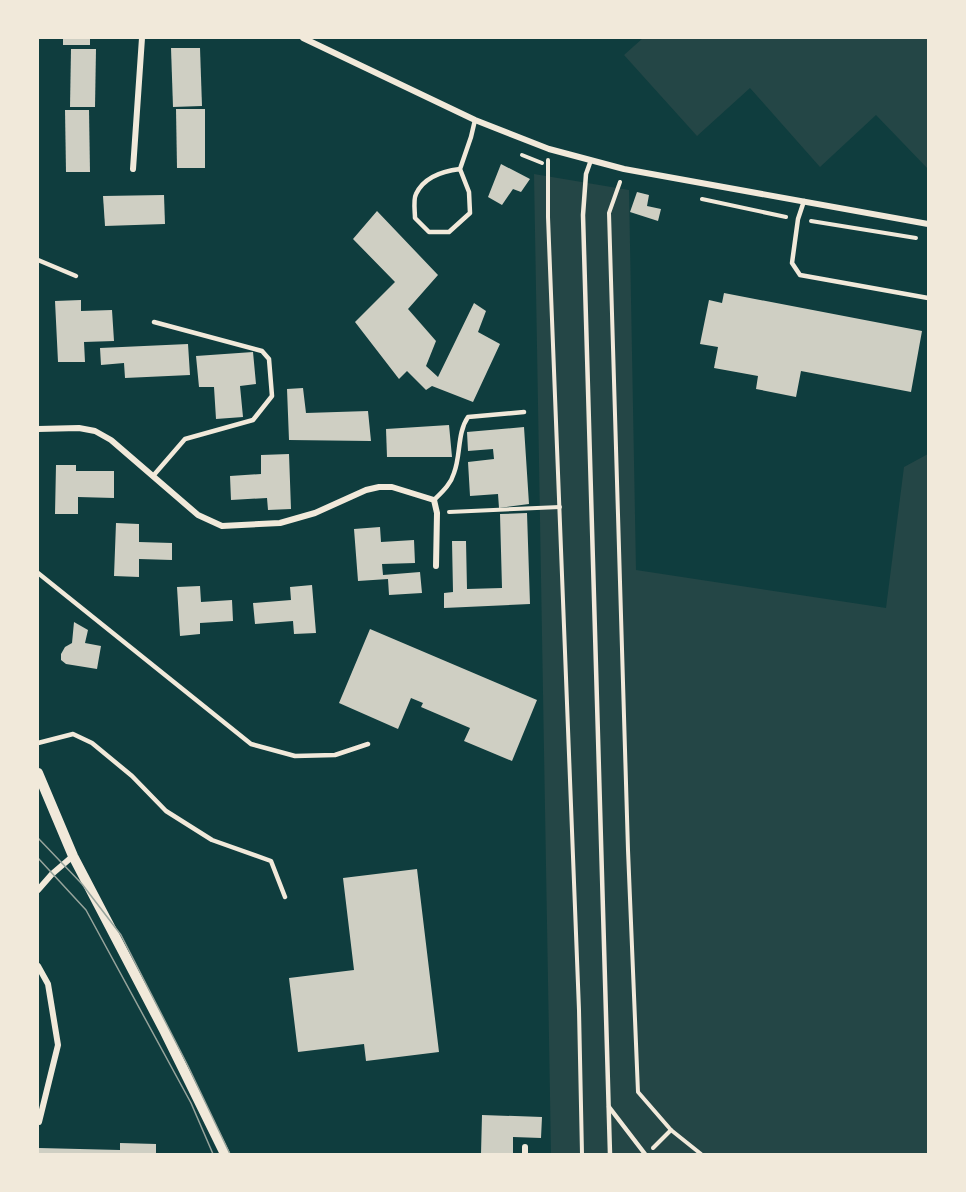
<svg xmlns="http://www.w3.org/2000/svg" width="966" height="1192" font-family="'PT Sans Narrow',sans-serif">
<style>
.green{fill:#244646}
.building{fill:#cfcfc3}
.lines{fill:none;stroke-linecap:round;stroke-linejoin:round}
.path{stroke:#f1e9da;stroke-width:4}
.service{stroke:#f1e9da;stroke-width:4.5}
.minor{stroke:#f1e9da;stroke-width:6}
.tertiary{stroke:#f1e9da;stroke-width:10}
.tram{stroke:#97a49c;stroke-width:1.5}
</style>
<rect width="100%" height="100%" fill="#0f3d3e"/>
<g class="green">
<path d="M643,38H928V169L876,115L820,167L750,88L697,136L624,55Z"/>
<path d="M534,174L629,190L636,570L886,608L904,467L928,454V1154H551Z"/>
</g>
<g class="building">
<rect x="63" y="38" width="27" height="7"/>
<path d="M171,48H200L202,106L173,107Z"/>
<path d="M71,49H96L95,107H70Z"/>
<path d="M176,109H205V168H177Z"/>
<path d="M65,110H89L90,172H66Z"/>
<path d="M501,164L530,179L521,192L513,189L502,205L488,197Z"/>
<path d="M637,192L649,195L647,206L661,209L658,221L630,212Z"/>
<path d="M164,195L165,224L105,226L103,196Z"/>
<path d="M377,211L438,275L408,309L436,341L426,366L438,377L474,303L486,311L478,332L500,344L473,402L432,386L426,390L407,371L399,379L355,322L395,282L353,239Z"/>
<path d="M724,293L922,331L911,392L801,371L796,397L756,389L758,376L714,368L718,347L700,344L709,300L722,303Z"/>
<path d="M81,300V311L112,310L114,341L84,342L85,362H58L55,301Z"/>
<path d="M188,344L190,375L125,378L124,363L101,365L100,348Z"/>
<path d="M253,352L256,384L240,386L243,417L216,419L214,387H199L196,356Z"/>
<path d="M303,388L306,413L368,411L371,441L289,440L287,389Z"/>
<path d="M449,425L452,457H387L386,429Z"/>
<path d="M524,427L529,504L499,508L498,494L470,496L468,462L494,459L493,449L468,451L467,432Z"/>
<path d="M289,454L291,509L268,510L267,498L231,500L230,476L261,474V455Z"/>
<path d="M56,465H76V471H114V498L78,497V514H55Z"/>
<path d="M527,513L530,604L444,608V593L453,592L452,541H466L467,589L502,588L500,514Z"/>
<path d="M116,523L139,524V542L172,543V560L139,559V577L114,576Z"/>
<path d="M380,527L381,542L414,540L415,563L382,564L383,575L420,572L422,593L389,595L388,579L358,581L354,529Z"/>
<path d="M312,585L316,633L294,634L293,621L255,624L253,603L291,600L290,587Z"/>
<path d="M200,586L201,602L232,600L233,621L200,623V634L180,636L177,587Z"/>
<path d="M74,622L88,630L85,643L101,646L97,669L66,664L61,660V654L65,647L72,643Z"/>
<path d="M370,629L537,700L512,761L464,741L470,728L421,707L423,703L411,698L398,729L339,703Z"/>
<path d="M417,869L439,1052L366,1061L364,1044L298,1052L289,978L354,970L343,878Z"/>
<path d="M482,1115L542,1117L541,1138L513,1137V1154H481Z"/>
<path d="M120,1143L156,1144V1154H39V1148L120,1150Z"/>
</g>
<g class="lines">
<g class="path">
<path d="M522,155L542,163"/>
<path d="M548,160V217L579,1010L582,1154"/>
<path d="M620,182L609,213L628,850L638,1092L671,1130L701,1154"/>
<path d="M702,199L786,217"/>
<path d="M811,221L916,238"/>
<path d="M449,512L560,507"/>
<path d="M653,1148L671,1130"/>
</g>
<g class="service">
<path d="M591,160L586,174L583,215L610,1154"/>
<path d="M460,169C443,171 424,177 416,194C413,200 415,212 415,218L429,232H449L470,213L469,192L460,169L471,137L475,120"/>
<path d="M804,201L798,219L792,263L800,275L928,298"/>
<path d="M38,260L76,276"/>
<path d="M153,476L185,439L253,420L272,396L269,359L262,351L154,322"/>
<path d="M434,500C442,492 451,484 454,473C461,455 457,433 468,417L524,412"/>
<path d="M38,573L251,744L295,756L335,755L368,744"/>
<path d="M38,743L73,734L92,743L132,776L166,811L212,840L271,861L285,897"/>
<path d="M609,1107L645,1154"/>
</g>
<g class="minor">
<path d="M303,38L475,120L549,149L624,169L928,224"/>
<path d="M133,169L142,38"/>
<path d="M38,429L79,428L95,431L111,440L198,515L222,526L280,523L315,513L366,490L379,487H392L434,500L437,513L436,566"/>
<path d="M38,890L52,874L73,856"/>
<path d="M38,966L48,984L58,1045L39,1122"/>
<path d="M525,1154V1147"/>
</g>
<path class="tertiary" d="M38,773L73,856L165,1032L225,1154"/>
<g class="tram">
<path d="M38,838L82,884L121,935L188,1066L230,1154"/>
<path d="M38,858L86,910L191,1103L213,1154"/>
</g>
</g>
<rect width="966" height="1192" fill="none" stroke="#f1e9da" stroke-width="78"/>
</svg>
